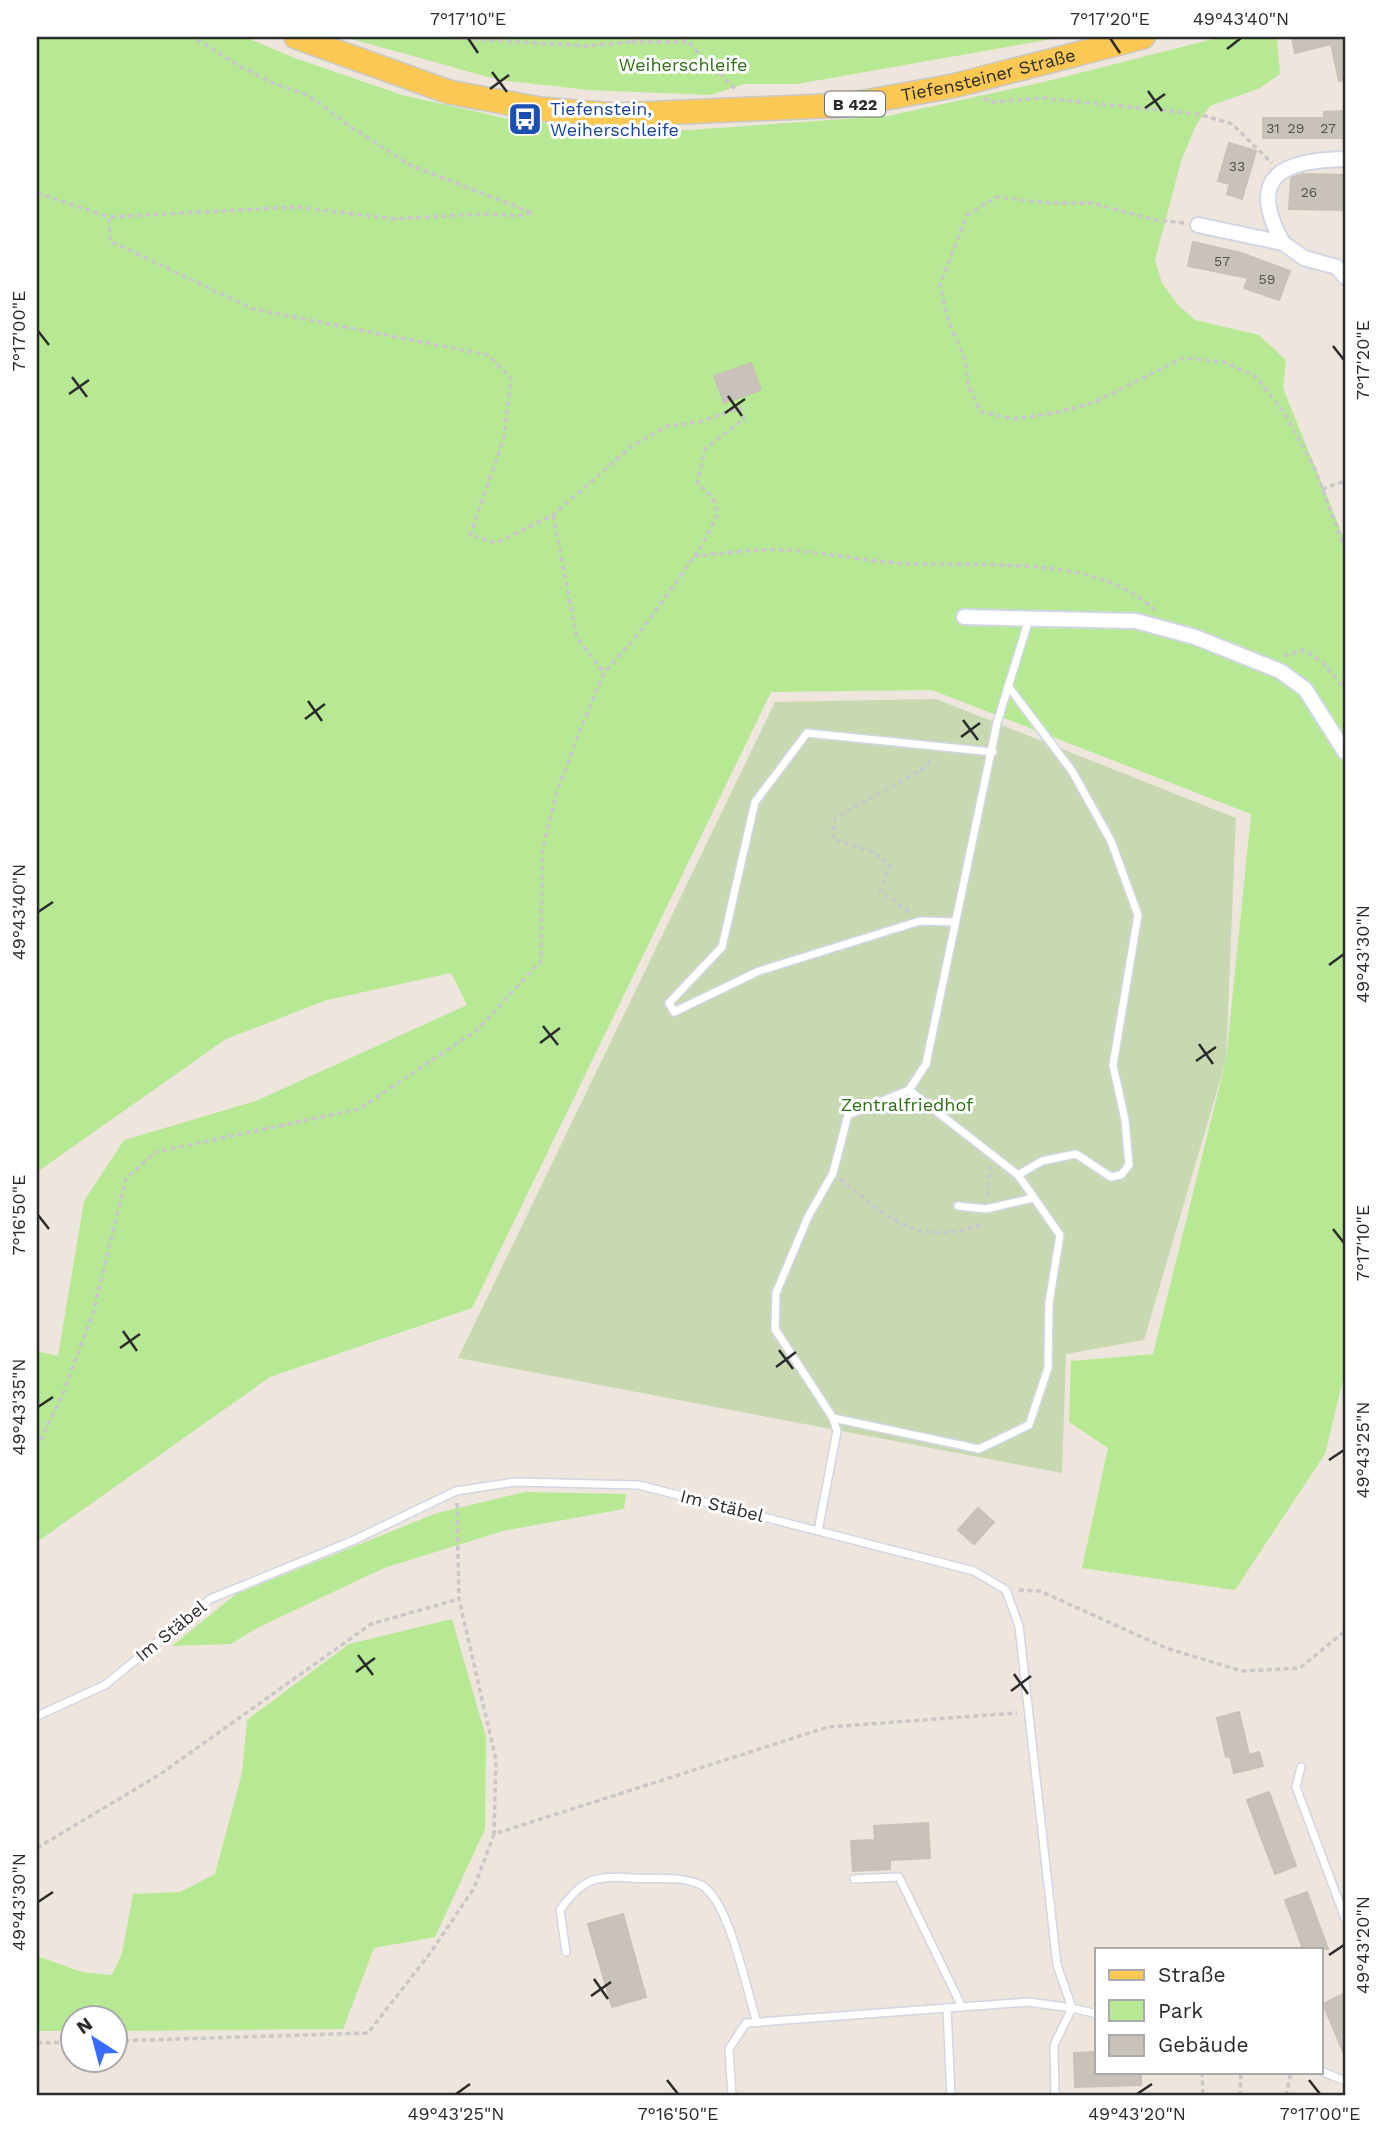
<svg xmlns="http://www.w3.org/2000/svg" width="1382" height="2133" font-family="'Work Sans',sans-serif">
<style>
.green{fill:#b7e994}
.cemetery{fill:#c8d9b2}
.building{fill:#c9c2bb;stroke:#c9c1b5;stroke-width:2}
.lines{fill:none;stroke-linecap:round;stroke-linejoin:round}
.service-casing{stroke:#d1d6e5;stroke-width:10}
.minor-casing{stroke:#d1d6e5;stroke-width:18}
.primary-casing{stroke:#c8c8c8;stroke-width:26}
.path{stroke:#c8c8c8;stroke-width:3.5;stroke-dasharray:5 3.5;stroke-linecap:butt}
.service{stroke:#fff;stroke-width:7}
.minor{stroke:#fff;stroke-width:14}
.primary{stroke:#fbc853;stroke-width:23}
.ticks{fill:none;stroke:#2b2b2b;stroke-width:2.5}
.labels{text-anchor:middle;stroke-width:6;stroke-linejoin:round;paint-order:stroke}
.number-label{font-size:14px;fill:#52514f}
.shield{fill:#fff;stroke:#6b6b6b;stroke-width:2}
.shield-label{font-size:16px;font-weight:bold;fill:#2b2b2b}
.park-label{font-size:18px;fill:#2e6e15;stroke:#fff}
.street-label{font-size:18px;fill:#2b2b2b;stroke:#fff}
.transit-label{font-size:18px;fill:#164399;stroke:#fff;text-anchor:start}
.neatline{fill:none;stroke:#2b2b2b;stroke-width:2.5}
.ticks-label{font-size:18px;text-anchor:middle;fill:#2b2b2b}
</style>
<rect width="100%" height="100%" fill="#eee5dc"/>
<g class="green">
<path d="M37,37H245L292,57L402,95L513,120L591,128L689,130L888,116L1052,80L1221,37H1277L1280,74L1260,88L1210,106L1196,125L1181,161L1155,260L1162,283L1178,305L1195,320L1259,335L1286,360L1283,388L1345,541V1371L1325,1454L1235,1590L1082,1568L1108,1448L1069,1422L1071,1361L1153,1354L1226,1060L1251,814L932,690L771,692L472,1308L270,1377L37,1542V1351L58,1356L84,1201L124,1140L256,1101L467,1005L451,973L327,1000L226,1039L37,1172Z"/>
<path d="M344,37H1063L797,84H744L710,95L589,90L499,80Z"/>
<path d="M525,1492L626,1494L624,1509L503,1531L384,1568L257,1628L231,1644L172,1646L236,1594L437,1513Z"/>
<path d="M452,1619L486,1737L485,1829L435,1937L374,1948L343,2029L116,2031V2018H74L73,2031H37V1956L82,1972L112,1975L122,1953L133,1894L180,1892L215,1874L242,1773L247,1720L349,1644Z"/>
</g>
<path class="cemetery" d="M936,699L1236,818L1226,1060L1144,1340L1066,1354L1062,1473L458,1358L775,702Z"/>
<g class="building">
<path d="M1292,37H1345V80L1339,81L1331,44L1295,53Z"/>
<path d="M1345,111V138H1263V118H1324V112Z"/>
<path d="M1229,143L1256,151L1242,199L1227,194L1230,184L1218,181Z"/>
<path d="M1302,174L1345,175V210L1289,209L1291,178Z"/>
<path d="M1193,242L1241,253L1290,271L1279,300L1244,288L1248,278L1188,266Z"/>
<path d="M751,363L761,390L724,403L714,376Z"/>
<path d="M978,1508L994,1522L974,1544L958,1530Z"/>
<path d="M1239,1712L1249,1755L1259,1752L1263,1766L1234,1773L1230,1756L1226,1757L1217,1718Z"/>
<path d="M1269,1792L1296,1866L1275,1874L1247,1800Z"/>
<path d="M928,1823L930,1858L890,1860V1869L853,1871L851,1841L875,1840L874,1826Z"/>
<path d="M1307,1892L1328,1949H1303L1285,1900Z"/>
<path d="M623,1914L646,1997L612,2007L588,1924Z"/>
<path d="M1345,1993V2056L1323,2004Z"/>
<path d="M1097,2052V2072H1141V2085L1075,2087L1074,2053Z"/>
</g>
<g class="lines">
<g class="service-casing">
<g id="service">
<path d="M1008,686L1072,771L1111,841L1138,915L1113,1065L1125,1120L1129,1165L1121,1175L1111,1177L1076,1154L1042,1161L1018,1175"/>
<path d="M954,922L920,921L759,971L674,1012L669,1003L722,947L755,802L807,733L993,752"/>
<path d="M958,1206L986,1209L1033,1198"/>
<path d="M833,1418L979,1449L1029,1425L1048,1368L1049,1303L1060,1235L1018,1175L909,1090"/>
<path d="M818,1531L837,1431L833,1418L775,1329L776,1293L808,1217L833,1173L848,1115L909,1090L926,1064L997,723L1029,619"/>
<path d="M37,1716L105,1685L210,1599L352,1541L456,1491L515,1482L639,1485L974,1571L1006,1590L1019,1626L1057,1965L1072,2008L1097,2014"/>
<path d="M1301,1767L1296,1787L1345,1918"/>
<path d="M854,1879L899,1877L962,2007"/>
<path d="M566,1952L560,1910C582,1879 595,1875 632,1878C655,1880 680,1875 701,1885C729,1899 747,1992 757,2023"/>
<path d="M947,2008L951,2096"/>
<path d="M1321,2071L1345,2081"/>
<path d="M732,2096L729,2049L746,2023L1028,2002L1072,2008L1054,2045L1055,2096"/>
</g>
</g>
<g class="minor-casing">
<g id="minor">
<path d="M1198,225L1283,243L1304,258L1337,267L1345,277"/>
<path d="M1283,243C1245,175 1284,160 1345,159"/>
<path d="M964,617L1136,621L1195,637L1280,671L1305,689L1345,752"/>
</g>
</g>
<g class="primary-casing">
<g id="primary">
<path id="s1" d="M296,37L449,92L540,109L615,115L848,105L953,86L1143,37"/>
</g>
</g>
<g class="path">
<path d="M439,37L587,46L629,42L638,37"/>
<path d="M683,37L735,89"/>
<path d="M631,42H687"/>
<path d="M984,98L993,102L1042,98L1198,114L1232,124L1272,163"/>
<path d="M37,193L109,217"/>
<path d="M1184,223L1155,220L1092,203H1050L996,197L967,215L940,284L947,317L965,359L968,385L981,412L1014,419L1059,412L1095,402L1183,358L1224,362L1255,376L1284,412L1315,469L1345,549"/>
<path d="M1322,489L1345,481"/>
<path d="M553,515L577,638L604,673"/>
<path d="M694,556C724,554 756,548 785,550C823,552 860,560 897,563C977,569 1092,551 1155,610"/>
<path d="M1284,656L1304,650L1324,664L1345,689"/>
<path d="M909,912L880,891L890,865L871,851L833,839L835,818L926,767L933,757"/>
<path d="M840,1179C888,1218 915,1246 979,1226L983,1221"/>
<path d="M987,1196L990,1166"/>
<path d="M37,1448L64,1391L93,1313L126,1178L156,1152L359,1109L477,1030L541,961L542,852L557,792L580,730L604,673L641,631L701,547L718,514L713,498L697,482L706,448L744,419L740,408L699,422L667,426L632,446L553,515L496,543L470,535L504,438L511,378L488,355L253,309L110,241L109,217L297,207L395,219L483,214L517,216L533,213L410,165L351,127L308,95L273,83L236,64L193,37"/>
<path d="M457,1503L459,1599L496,1760L494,1834"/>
<path d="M1019,1590L1040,1591L1166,1648L1242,1671L1300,1668L1345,1631"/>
<path d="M37,1848L159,1775L371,1624L459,1599"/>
<path d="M116,2041L368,2033L431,1952L474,1888L494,1834L828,1727L1017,1713"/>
<path d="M37,2043L74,2042"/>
<path d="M1202,2072L1203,2096"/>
<path d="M1240,2096L1241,2072"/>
<path d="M1286,2096L1291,2072"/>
</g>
<use href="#service" class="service"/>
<use href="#minor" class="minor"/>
<use href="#primary" class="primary"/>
</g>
<path class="ticks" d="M468,38L478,53M1110,38L1120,53M1227,49L1241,38M492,72L507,92M490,89L509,75M1148,91L1162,111M1145,108L1165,94M38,331L49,345M1333,346L1344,360M72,377L87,397M69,394L89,380M728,396L742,416M725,413L745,399M308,701L322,721M305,719L325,704M963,720L978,740M961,737L980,723M38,912L53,902M1329,965L1344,954M543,1026L558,1045M540,1043L560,1028M1199,1044L1213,1064M1196,1061L1216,1047M38,1215L49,1229M1333,1229L1344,1243M123,1331L137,1351M120,1348L140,1334M779,1350L793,1369M776,1367L796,1352M38,1407L53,1397M1329,1460L1344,1450M358,1655L373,1675M356,1672L375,1658M1014,1674L1028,1694M1011,1691L1031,1676M38,1902L53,1892M1329,1955L1344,1945M594,1979L608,1999M591,1996L611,1982M667,2080L678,2094M1309,2080L1320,2094M456,2094L470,2084M1137,2094L1152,2084"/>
<defs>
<g id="bus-square" transform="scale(1.75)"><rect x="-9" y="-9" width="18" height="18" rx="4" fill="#1a4fb4" stroke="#fff"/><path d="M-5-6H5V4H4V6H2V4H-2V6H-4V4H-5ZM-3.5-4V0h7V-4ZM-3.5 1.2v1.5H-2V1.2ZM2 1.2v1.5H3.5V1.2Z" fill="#fff"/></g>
</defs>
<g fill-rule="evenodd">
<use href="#bus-square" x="525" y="119"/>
</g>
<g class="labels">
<g class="number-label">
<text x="1273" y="133">31</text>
<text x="1296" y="133">29</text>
<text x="1328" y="133">27</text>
<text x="1237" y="171">33</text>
<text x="1309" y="197">26</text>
<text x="1222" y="266">57</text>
<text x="1267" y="284">59</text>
</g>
<rect class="shield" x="825" y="91.5" width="60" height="25" rx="5"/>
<g class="shield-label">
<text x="855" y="110">B 422</text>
</g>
<g class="park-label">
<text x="683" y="71">Weiherschleife</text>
<text x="907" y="1111">Zentralfriedhof</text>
</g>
<g class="street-label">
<text dy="6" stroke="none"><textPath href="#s1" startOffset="707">Tiefensteiner Straße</textPath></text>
<text transform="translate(722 1506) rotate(14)" y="6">Im Stäbel</text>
<text transform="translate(171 1631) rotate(-39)" y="6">Im Stäbel</text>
</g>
<g class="transit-label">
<text x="550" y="115">Tiefenstein,<tspan x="550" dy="21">Weiherschleife</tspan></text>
</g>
</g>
<rect width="1382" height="2133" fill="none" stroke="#ffffff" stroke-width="77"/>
<rect x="1095" y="1948" width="228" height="126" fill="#ffffff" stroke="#aaaaaa" stroke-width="2"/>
<rect x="1109" y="1970" width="35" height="10" fill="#fbc853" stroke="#aaaaaa" stroke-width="2"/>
<text x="1158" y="1982" font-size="21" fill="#2b2b2b">Straße</text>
<rect x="1109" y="2000" width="35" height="21" fill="#b7e994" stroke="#aaaaaa" stroke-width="2"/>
<text x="1158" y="2018" font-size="21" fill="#2b2b2b">Park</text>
<rect x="1109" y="2035" width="35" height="21" fill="#c9c2bb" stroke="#aaaaaa" stroke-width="2"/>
<text x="1158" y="2052" font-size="21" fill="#2b2b2b">Gebäude</text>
<g transform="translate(94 2039) rotate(324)"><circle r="33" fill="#ffffff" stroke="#aaaaaa" stroke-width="2"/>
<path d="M0-5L12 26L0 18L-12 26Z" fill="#386bff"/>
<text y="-10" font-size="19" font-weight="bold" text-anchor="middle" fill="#2b2b2b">N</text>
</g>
<rect x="38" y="38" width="1306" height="2056" class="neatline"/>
<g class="ticks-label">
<text x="468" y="25">7°17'10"E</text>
<text x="1110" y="25">7°17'20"E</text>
<text x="1241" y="25">49°43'40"N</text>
<text transform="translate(19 331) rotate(-90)" y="6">7°17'00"E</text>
<text transform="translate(1363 360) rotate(-90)" y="6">7°17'20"E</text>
<text transform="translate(19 912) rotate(-90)" y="6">49°43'40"N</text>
<text transform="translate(1363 954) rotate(-90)" y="6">49°43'30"N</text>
<text transform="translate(19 1215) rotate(-90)" y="6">7°16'50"E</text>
<text transform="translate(1363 1243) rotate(-90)" y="6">7°17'10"E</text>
<text transform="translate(19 1407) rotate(-90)" y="6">49°43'35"N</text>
<text transform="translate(1363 1450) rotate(-90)" y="6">49°43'25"N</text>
<text transform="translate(19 1902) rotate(-90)" y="6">49°43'30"N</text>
<text transform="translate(1363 1945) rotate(-90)" y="6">49°43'20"N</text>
<text x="456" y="2120">49°43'25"N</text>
<text x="678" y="2120">7°16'50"E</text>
<text x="1137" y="2120">49°43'20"N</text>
<text x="1320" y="2120">7°17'00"E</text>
</g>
</svg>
